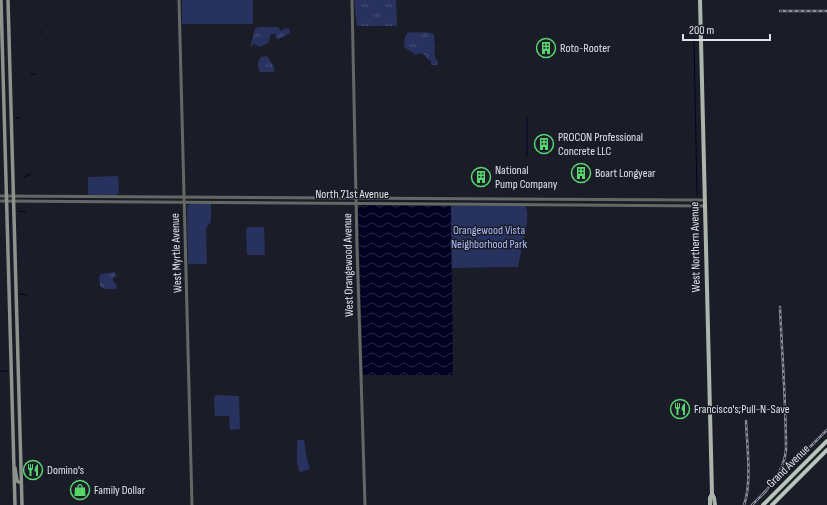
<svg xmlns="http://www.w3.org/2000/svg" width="827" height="505" font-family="'Sofia Sans Condensed',sans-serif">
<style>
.grass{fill:url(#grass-tufts)}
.green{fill:#28325e}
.water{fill:url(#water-waves)}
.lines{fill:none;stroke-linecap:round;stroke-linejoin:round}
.stream{stroke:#030123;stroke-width:1}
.tertiary{stroke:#646864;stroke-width:3}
.secondary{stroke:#8c938c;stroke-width:3.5}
.primary{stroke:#abb5ac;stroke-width:4}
.trunk{stroke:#b9c4ba;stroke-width:4}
.rail-casing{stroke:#8b8e96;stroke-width:2.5}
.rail{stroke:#1a1d27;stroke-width:1;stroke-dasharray:3;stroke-linecap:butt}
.labels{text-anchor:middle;stroke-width:3;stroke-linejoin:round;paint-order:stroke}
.poi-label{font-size:12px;fill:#dfe1e8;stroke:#1a1d27;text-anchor:start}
.street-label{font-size:12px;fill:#dfe1e8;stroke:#1a1d27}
.park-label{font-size:12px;fill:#acbcfc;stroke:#1a1d27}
</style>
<defs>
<pattern id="grass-tufts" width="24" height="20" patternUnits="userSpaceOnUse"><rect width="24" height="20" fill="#28325e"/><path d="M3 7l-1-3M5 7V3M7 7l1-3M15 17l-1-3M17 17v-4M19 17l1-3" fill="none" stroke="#474f75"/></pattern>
<pattern id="water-waves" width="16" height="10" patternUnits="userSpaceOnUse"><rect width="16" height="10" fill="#030123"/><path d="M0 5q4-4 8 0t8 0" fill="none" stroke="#272643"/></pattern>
</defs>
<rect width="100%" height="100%" fill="#1a1d27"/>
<g class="grass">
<path d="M354,0H396L397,26H357Z"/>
<path d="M258,27H279L280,31L286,28L290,29V33L279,39L275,38L277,34H271L268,43L260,47L254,44L250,47L255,29Z"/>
<path d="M408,32C417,34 427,30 434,34L435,58L438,61L437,65H431V61L427,59L426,56L421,53L416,55L404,47L405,37Z"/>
<path d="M267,56L274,67V72H260C257,68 257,62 261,57Z"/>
<path d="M115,272L116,276L113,278V281L116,284L117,289H104L100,286L99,278L101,274Z"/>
</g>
<g class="green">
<rect x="182" y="0" width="71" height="24"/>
<path d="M118,176L119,193L117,195H90L88,194V177Z"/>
<path d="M191,204H211V222L208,225L206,229L207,264H188L187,209L188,205Z"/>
<path d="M451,206H524L526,207C531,219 520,253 518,267L451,268Z"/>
<path d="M248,227H264L265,255H249L247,254L246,230Z"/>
<path d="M216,395L239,396L240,429L230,430L229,416H215L214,398Z"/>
<path d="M298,440H304L306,455L310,469L301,472L299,471L297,463V442Z"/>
</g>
<path class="water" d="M362,205L451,206L453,375H363L358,209Z"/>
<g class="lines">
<g class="stream">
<path d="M39,32H42"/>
<path d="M694,38L697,195"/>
<path d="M31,74H35"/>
<path d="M527,117V156"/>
<path d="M15,118H20"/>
<path d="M24,177L31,174"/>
<path d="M19,211L26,212"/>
<path d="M20,294L27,295"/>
<path d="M0,371H7"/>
</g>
<g class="tertiary">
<path d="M179,0L192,505"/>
<path d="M352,0L357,247L365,505"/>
<path d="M0,196L694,200H704"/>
<path d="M0,201L704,206"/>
</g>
<g class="secondary">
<path d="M1,0L15,505"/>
<path d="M8,0L22,505"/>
<path d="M15,468L17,481L21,483"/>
</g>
<g class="primary">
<path d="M700,0L712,494L714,498L715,505"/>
<path d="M710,505V498L712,494"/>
</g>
<g class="trunk">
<path d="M763,505L827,441"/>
<path d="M772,505L827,450"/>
</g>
<g class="rail-casing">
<g id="rail">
<path d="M780,11H827"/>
<path d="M779,478L827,430"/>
<path d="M762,495C775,481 784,468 786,450C786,402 782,355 780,307"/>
<path d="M744,505C752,484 747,445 746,421"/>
<path d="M752,505L766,491"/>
</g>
</g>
<use href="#rail" class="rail"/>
</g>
<defs>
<g id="building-ring" transform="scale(1)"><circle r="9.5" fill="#1a1d27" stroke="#59d56f" stroke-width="1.5"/><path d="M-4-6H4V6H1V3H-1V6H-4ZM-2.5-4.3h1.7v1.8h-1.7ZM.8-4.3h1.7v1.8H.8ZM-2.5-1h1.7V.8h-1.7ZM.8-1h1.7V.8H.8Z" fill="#59d56f"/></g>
<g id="restaurant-ring" transform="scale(1)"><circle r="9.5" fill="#1a1d27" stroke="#59d56f" stroke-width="1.5"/><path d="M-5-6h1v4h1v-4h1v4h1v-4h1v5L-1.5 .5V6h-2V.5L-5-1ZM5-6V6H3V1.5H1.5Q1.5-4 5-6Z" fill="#59d56f"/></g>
<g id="shop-ring" transform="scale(1)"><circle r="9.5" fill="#1a1d27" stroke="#59d56f" stroke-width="1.5"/><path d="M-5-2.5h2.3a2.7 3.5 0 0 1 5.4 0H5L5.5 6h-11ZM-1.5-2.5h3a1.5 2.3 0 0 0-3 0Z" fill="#59d56f"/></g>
</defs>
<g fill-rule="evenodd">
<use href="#building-ring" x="546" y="48"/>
<use href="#building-ring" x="544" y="144"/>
<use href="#building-ring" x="581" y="173"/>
<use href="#building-ring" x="481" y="177"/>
<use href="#restaurant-ring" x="680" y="409"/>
<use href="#restaurant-ring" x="33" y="470"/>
<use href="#shop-ring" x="80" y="490"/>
</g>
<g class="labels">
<g class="poi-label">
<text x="560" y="52">Roto-Rooter</text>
<text x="558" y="141">PROCON Professional<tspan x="558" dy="14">Concrete LLC</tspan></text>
<text x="495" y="174">National<tspan x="495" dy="14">Pump Company</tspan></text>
<text x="595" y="177">Boart Longyear</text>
<text x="694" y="413">Francisco's;Pull-N-Save</text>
<text x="47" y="474">Domino's</text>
<text x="94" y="494">Family Dollar</text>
</g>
<g class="street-label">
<text x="352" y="198">North 71st Avenue</text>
<text transform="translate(695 247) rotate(-91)" y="4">West Northern Avenue</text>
<text transform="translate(176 253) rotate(-92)" y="4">West Myrtle Avenue</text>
<text transform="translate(348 265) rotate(-91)" y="4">West Orangewood Avenue</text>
<text transform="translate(788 466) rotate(-45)" y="4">Grand Avenue</text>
</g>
<g class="park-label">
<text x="489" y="234">Orangewood Vista<tspan x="489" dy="14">Neighborhood Park</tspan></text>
</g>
</g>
<path d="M683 34v6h87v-6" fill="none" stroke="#dfe1e8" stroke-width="2"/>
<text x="689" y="34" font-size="12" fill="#dfe1e8" stroke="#1a1d27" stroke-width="3" paint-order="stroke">200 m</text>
</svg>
